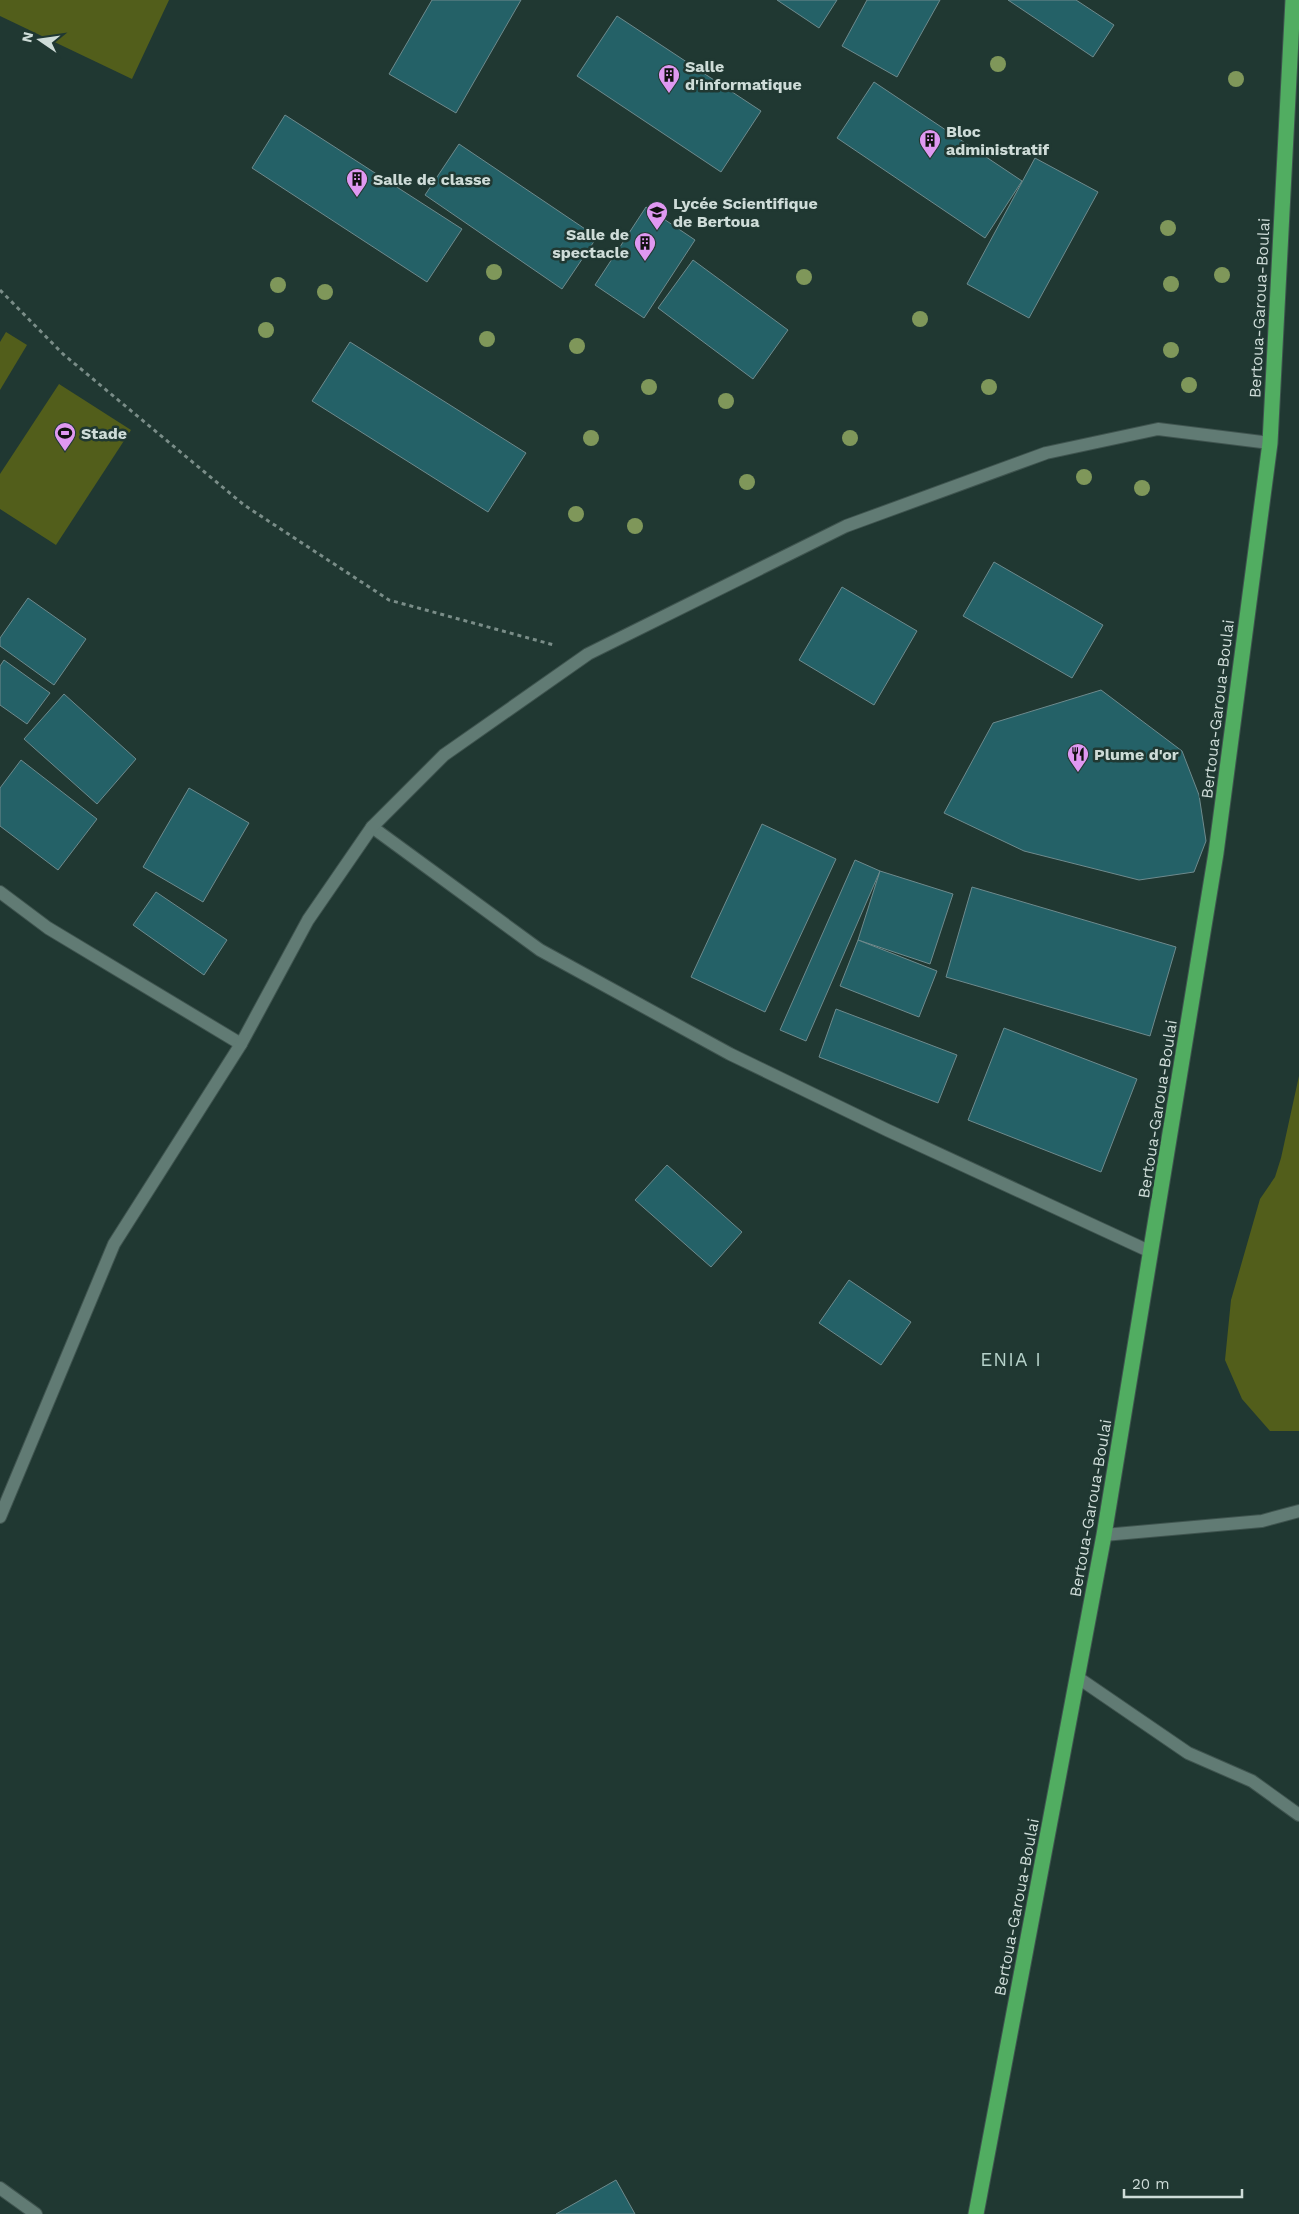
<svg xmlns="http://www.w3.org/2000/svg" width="1299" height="2214" font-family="'Work Sans',sans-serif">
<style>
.green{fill:#525e1b}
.building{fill:#246167;stroke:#6e8a8d}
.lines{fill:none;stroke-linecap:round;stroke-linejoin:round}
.minor-casing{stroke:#3f544f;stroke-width:14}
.highway-casing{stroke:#3f544f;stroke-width:17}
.path{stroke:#7a8d88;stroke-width:3;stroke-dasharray:4 4;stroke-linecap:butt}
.minor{stroke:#617b74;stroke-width:12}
.highway{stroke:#51ad61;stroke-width:15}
.tree{fill:#7f975a}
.labels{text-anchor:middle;stroke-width:5;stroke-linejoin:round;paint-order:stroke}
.poi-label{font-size:16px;font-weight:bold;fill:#cedcd8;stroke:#203832;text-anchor:start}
.street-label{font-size:16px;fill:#cedcd8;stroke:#203832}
.quarter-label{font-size:19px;letter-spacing:1px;fill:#b6d2ca;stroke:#203832}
</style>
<rect width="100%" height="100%" fill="#203832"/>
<g class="green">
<path d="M0,0H169L132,79L0,16Z"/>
<path d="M6,332L27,345L0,390V342Z"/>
<path d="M59,384L131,430L56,545L0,509V474Z"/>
<path d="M1299,1076V1431H1270L1242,1399L1225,1360L1231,1300L1260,1199L1275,1177L1281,1158Z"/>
</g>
<g class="building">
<path d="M432,0H521L456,113L389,74Z"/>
<path d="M777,0H837L819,28Z"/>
<path d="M867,0H940L897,77L842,46Z"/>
<path d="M1008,0H1076L1114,25L1093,57Z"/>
<path d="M617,16L761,111L721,172L577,76Z"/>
<path d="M874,82L1022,181L985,238L837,138Z"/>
<path d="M285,115L462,229L427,282L252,168Z"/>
<path d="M459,144L597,237L562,289L425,195Z"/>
<path d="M1035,158L1098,192L1029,318L967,284Z"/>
<path d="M646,207L695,240L644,318L595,285Z"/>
<path d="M693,260L788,330L753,379L658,308Z"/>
<path d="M350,342L526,453L488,512L312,401Z"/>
<path d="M994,562L1103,625L1072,678L963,616Z"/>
<path d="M842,587L917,631L874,705L799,660Z"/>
<path d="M28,598L86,639L54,685L0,646V638Z"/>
<path d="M4,660L50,693L27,724L0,705V666Z"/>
<path d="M1101,690L1182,751L1199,795L1206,841L1194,872L1139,880L1024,851L944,813L993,723Z"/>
<path d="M64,694L136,759L97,804L24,739Z"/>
<path d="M21,760L97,819L58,870L0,826V788Z"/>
<path d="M189,788L249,823L203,902L143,867Z"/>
<path d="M762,824L836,859L765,1012L691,977Z"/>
<path d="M855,860L880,871L806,1041L780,1030Z"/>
<path d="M880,871L953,894L930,964L858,940Z"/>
<path d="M972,887L1176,947L1150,1036L946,977Z"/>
<path d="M156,892L227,940L204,975L133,925Z"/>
<path d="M858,940L937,971L919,1017L840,986Z"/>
<path d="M836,1009L957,1055L938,1103L819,1057Z"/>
<path d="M1004,1028L1137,1079L1101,1172L968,1120Z"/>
<path d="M667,1165L742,1232L711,1267L635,1200Z"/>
<path d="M849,1280L911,1322L881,1365L819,1323Z"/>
<path d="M616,2180L635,2214H556Z"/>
</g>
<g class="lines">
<g class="minor-casing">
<g id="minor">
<path d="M372,827L540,950L730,1054L887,1130L1151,1252"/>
<path d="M0,892L48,928L241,1044"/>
<path d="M0,1517L114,1244L241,1044L308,920L372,827L444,755L588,654L846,526L1046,453L1158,429L1270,443"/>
<path d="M1104,1535L1262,1521L1299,1511"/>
<path d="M1077,1677L1188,1753L1252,1781L1299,1815"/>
<path d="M0,2188L36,2214"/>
</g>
</g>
<g class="highway-casing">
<path id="highway" d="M976,2214L1104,1535L1216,853L1270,443L1293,0"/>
</g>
<path class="path" d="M0,290L63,354L244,505L389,600L554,645"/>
<use href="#minor" class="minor"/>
<use href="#highway" class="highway"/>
</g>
<g class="tree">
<circle cx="998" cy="64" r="8"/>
<circle cx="1236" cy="79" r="8"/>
<circle cx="1168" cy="228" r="8"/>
<circle cx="494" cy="272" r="8"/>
<circle cx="1222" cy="275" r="8"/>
<circle cx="804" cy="277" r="8"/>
<circle cx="1171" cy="284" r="8"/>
<circle cx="278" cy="285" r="8"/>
<circle cx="325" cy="292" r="8"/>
<circle cx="920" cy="319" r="8"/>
<circle cx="266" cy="330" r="8"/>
<circle cx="487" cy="339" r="8"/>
<circle cx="577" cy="346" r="8"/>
<circle cx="1171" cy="350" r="8"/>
<circle cx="1189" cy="385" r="8"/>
<circle cx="649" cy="387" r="8"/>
<circle cx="989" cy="387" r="8"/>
<circle cx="726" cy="401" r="8"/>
<circle cx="591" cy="438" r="8"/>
<circle cx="850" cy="438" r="8"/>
<circle cx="1084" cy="477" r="8"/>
<circle cx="747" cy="482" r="8"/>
<circle cx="1142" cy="488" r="8"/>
<circle cx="576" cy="514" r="8"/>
<circle cx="635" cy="526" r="8"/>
</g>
<defs>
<g id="building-pin" transform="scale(1.125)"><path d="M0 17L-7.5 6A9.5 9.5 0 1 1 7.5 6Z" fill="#df98f1" stroke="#203832"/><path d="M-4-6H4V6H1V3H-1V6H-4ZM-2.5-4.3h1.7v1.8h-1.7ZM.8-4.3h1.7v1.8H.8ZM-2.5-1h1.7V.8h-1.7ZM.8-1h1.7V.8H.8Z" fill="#111"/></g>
<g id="school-pin" transform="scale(1.125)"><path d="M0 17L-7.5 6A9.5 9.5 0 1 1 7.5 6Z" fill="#df98f1" stroke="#203832"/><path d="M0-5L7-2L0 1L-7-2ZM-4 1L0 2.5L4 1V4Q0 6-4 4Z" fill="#111"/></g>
<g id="stadium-pin" transform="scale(1.125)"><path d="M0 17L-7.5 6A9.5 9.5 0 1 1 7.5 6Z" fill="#df98f1" stroke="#203832"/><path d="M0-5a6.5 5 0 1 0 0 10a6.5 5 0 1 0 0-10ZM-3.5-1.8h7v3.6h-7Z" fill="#111"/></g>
<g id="restaurant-pin" transform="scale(1.125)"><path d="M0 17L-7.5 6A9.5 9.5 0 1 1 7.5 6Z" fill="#df98f1" stroke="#203832"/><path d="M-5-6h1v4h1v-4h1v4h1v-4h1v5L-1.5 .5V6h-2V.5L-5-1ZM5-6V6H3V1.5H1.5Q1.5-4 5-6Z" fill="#111"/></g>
</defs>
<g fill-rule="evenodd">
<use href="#building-pin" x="669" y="75"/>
<use href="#building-pin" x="930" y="140"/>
<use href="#building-pin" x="357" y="179"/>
<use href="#school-pin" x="657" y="212"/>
<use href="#building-pin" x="645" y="243"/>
<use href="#stadium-pin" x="65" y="433"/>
<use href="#restaurant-pin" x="1078" y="754"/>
</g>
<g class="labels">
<g class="poi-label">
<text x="685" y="72">Salle<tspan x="685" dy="18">d'informatique</tspan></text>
<text x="946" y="137">Bloc<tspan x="946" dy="18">administratif</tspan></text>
<text x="373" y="185">Salle de classe</text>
<text x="673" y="209">Lycée Scientifique<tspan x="673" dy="18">de Bertoua</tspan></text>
<text x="629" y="240" text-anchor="end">Salle de<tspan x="629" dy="18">spectacle</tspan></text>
<text x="81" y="439">Stade</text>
<text x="1094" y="760">Plume d'or</text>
</g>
<g class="street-label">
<text transform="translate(1259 308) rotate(-87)" y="6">Bertoua-Garoua-Boulai</text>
<text transform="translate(1217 709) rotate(-83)" y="6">Bertoua-Garoua-Boulai</text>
<text transform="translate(1157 1109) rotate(-81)" y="6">Bertoua-Garoua-Boulai</text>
<text transform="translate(1090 1508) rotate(-80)" y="6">Bertoua-Garoua-Boulai</text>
<text transform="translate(1016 1907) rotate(-79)" y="6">Bertoua-Garoua-Boulai</text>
</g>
<g class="quarter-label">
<text x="1011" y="1366">ENIA I</text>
</g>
</g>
<g transform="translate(40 40) rotate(283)" stroke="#203832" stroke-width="4" paint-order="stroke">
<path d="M0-4L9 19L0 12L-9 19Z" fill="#cedcd8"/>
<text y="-8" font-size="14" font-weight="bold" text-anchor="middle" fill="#cedcd8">N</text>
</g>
<path d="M1124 2189v8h118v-8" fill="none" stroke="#cedcd8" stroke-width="2.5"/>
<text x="1132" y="2189" font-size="15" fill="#cedcd8" stroke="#203832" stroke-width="4" paint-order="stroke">20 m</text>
</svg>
